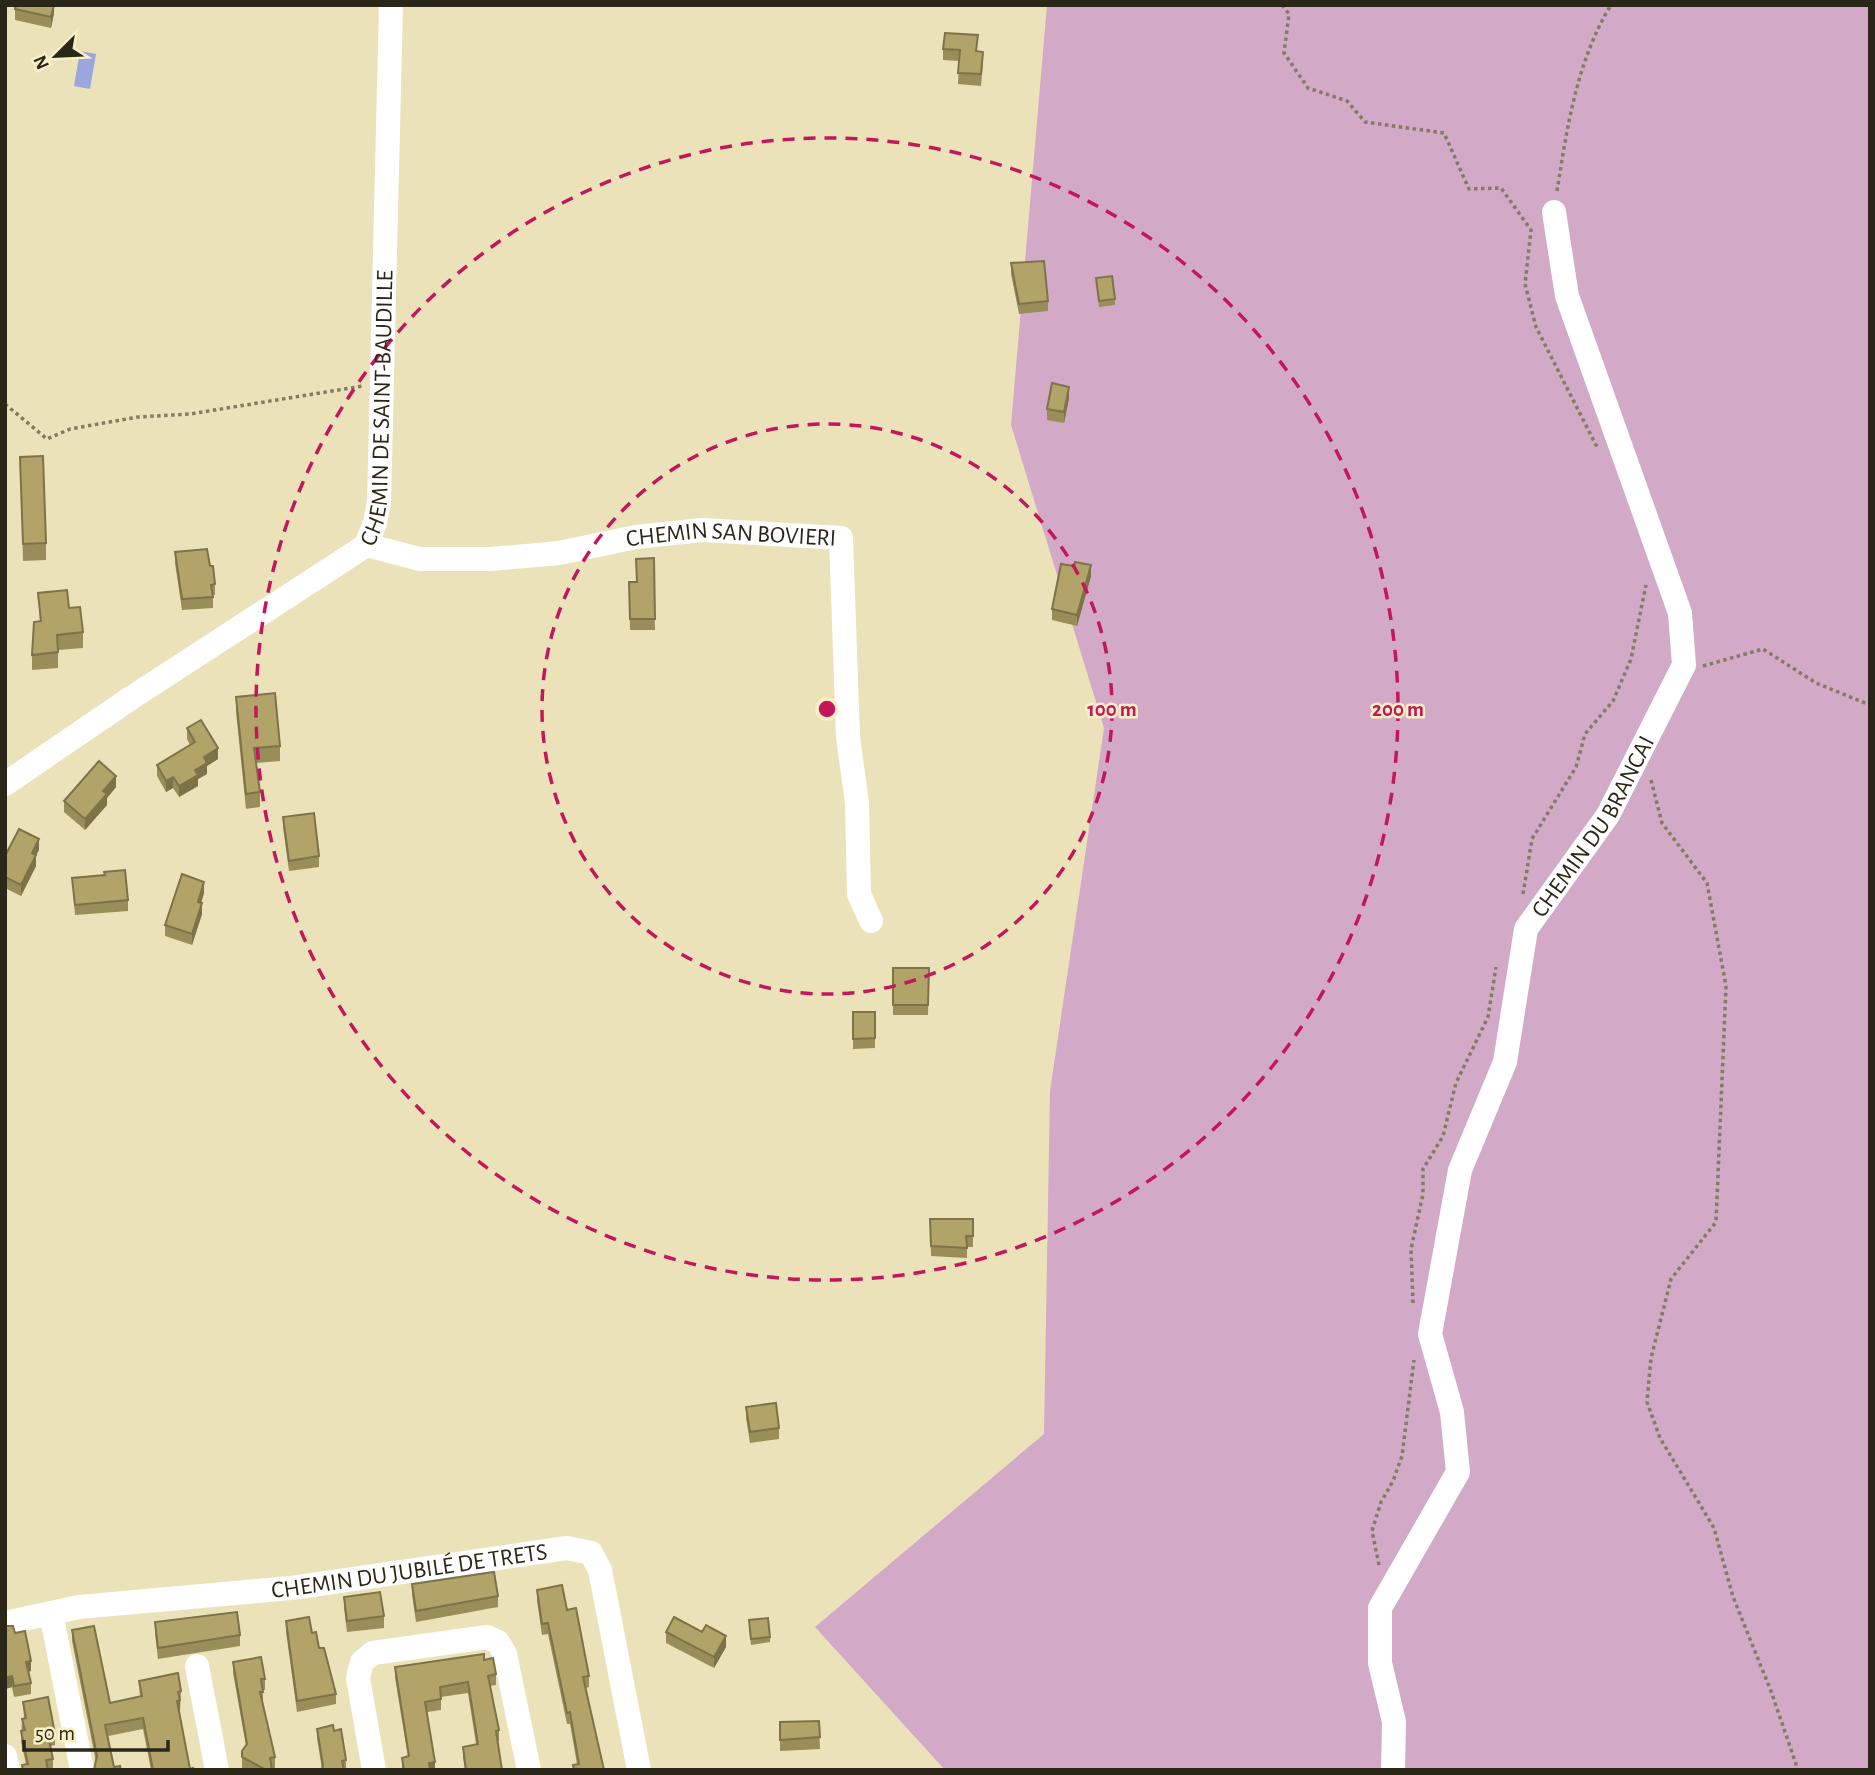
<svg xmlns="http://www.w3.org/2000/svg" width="1875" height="1775" font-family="'Alegreya Sans',sans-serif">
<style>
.green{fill:#d2a9c7}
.water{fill:#9ba6dd}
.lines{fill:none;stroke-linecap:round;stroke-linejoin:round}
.path{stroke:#827c61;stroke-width:3.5;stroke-dasharray:3.5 3.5;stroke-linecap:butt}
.minor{stroke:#fff;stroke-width:24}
.wall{fill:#998d59}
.shaded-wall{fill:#7d7349}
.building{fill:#b2a468;stroke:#7d7349;stroke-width:2}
.ring{fill:none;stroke:#c2185b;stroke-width:3.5;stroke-dasharray:12 9}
.labels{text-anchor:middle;stroke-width:5;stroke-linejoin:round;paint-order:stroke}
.street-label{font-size:24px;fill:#2b2718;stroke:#f9efc7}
.centre{fill:#c2185b;stroke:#f9efc7;stroke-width:3.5}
.ring-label{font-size:21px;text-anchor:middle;font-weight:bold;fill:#c2185b;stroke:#f9efc7;stroke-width:5;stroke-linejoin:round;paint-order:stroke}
</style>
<rect width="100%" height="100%" fill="#ebe2ba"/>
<path class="green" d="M1047,5H1870V1770H945L815,1627L1044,1434L1050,1091L1104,728L1011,425Z"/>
<path class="water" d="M80,51L96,54L90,89L74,86Z"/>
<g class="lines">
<g class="path">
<path d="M1282,5L1289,14L1284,53L1308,88L1347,101L1365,122L1444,133L1469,189L1501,188L1531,230L1525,284L1536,327L1597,447"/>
<path d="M1557,191C1567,128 1577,60 1611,5"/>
<path d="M5,404L47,439L70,429L138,417L190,414L363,386"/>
<path d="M1703,666L1763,649L1816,683L1870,705"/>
<path d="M1651,780L1662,823L1707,883L1726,986L1716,1222L1671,1279L1651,1358L1647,1402L1660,1438L1714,1528L1733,1597L1771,1691L1798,1770"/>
<path d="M1523,894L1532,839L1576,767L1585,734L1613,701L1631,659L1646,585"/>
<path d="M1413,1303L1411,1249L1423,1194V1169L1443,1136L1456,1083L1488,1017L1496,967"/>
<path d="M1379,1565L1372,1531L1381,1502L1393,1481L1402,1456L1414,1360"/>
</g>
<g class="minor">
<path id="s1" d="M366,545L420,559H490L559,553L636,537L702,530L841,538L848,737L857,803L859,894L871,921"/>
<path id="s2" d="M5,784L131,698L356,552L366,545L375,523L379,502L391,5"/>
<path d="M51,1613L82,1770"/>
<path id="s3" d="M5,1623L79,1607L291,1588L567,1548L591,1553L600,1570L639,1770"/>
<path d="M197,1666L217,1770"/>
<path d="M5,1756L8,1770"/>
<path d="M374,1770L358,1678L362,1662L373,1653L487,1637L498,1642L505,1654L529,1770"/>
<path id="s4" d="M1393,1770L1394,1722L1380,1663V1608L1458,1472L1452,1412L1430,1334L1460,1170L1505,1062L1526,929L1608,815L1684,665L1680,613L1567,296L1554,212"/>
</g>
</g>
<g class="wall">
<path d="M54,5V13L51,28L15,20V9Z"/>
<path d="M943,49L977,51L983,63L981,86L958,84L959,61L943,60Z"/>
<path d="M1011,263L1048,301V311L1019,314L1011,274Z"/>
<path d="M1096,278L1115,299V305L1099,307Z"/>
<path d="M1069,398L1064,423L1047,420V409Z"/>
<path d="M20,457L46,543V560L23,561Z"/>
<path d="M175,552L210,566L215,584V595H213V608L182,610L175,563Z"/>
<path d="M654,558L655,630H630L629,582H637Z"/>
<path d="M1091,576L1077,626L1052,620V609Z"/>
<path d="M38,593L69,608L83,632V648L58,650V668L32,670V655L40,621Z"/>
<path d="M236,697L280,746V761L256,763L260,792V807L246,809L236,712Z"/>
<path d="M187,728L218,759L207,766V774L198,779V786L179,797L173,788L166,792L157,776V765L190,745L187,739Z"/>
<path d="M116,787L107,798V805L85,830L64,812V801Z"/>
<path d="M283,817L319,856V867L289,871L283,827Z"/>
<path d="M39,850L36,855V866L21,896L5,888V856Z"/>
<path d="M72,878L128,900V911L75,915Z"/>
<path d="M204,893L201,903L202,914L192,945L165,936V925Z"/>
<path d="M893,968H929L928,1015H893Z"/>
<path d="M853,1012H875V1048L853,1049Z"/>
<path d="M930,1219H973V1247H967V1258L931,1256Z"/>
<path d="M746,1407L779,1428V1439L750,1443L746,1418Z"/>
<path d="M412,1584L498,1596V1607L416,1622L412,1595Z"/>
<path d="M537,1590L567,1610L589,1676V1687L586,1688L604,1770H573V1765L577,1764L570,1724H567L548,1634L542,1635L537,1601Z"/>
<path d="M344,1597L384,1616V1628L347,1632L344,1608Z"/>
<path d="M286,1621L312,1633L319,1648L336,1694V1704L297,1712L286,1632Z"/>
<path d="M155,1622L240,1635V1646L158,1659L155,1633Z"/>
<path d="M5,1626L31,1671L28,1672L31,1683V1694L14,1697L12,1687L5,1689Z"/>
<path d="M749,1626L770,1637V1642L751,1645Z"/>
<path d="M72,1630L110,1703L140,1697L139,1681L181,1691L180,1711L179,1712L190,1769L194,1770H151L143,1729L108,1736L114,1767L121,1770L96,1762L72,1641Z"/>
<path d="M666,1632L726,1647L714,1668L666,1643Z"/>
<path d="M233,1662L265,1679V1690H263V1702L262,1703L275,1757V1768L272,1769V1770H245L242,1768V1751L246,1746L233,1673Z"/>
<path d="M395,1667L496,1674V1685L490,1686L499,1730V1741H497L502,1770H465L463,1758V1747L476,1744L468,1693L441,1697V1710L427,1712L435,1770H402V1758L408,1757L395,1678Z"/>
<path d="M23,1702L55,1734V1745L51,1746L53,1759V1770H22V1765L26,1764L21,1742L22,1719L24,1718Z"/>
<path d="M819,1721L820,1749L780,1751V1722Z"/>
<path d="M317,1729L334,1731L346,1760V1770H322L317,1738Z"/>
</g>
<g class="shaded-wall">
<path d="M54,5V13L51,28V17Z"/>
<path d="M1069,387V398L1064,423V412Z"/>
<path d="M1091,565V576L1077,626V615Z"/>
<path d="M218,748V759L207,766V774L198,779V786L179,797V786L195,770L204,757Z"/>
<path d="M116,776V787L107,798V805L85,830V819L103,791Z"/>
<path d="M173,777V788L166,792V781Z"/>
<path d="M39,839V850L36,855V866L21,896V885L32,853Z"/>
<path d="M204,882V893L198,913V902Z"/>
<path d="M202,903V914L192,945V934Z"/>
<path d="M726,1636V1647L714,1668V1657Z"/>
<path d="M31,1661V1671L26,1672V1662Z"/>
<path d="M12,1676V1687L5,1689V1678Z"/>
<path d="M180,1700V1711L177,1712V1701Z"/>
<path d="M435,1762V1770H429V1763Z"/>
</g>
<g class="building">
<path d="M16,5H54L51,17L15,9Z"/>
<path d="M945,33L978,35L976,51L983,52L981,74L958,73L960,50L943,49Z"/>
<path d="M1044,261L1048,301L1019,304L1011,263Z"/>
<path d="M1112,276L1115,299L1099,301L1096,278Z"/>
<path d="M1052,383L1069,387L1064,412L1047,409Z"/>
<path d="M43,456L46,543L23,544L20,457Z"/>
<path d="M207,549L210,566H213L215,584L211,585L213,597L182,599L175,552Z"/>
<path d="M654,558L655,619H630L629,582H637L636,559Z"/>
<path d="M1075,562L1091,565L1077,615L1052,609L1061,564L1074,566Z"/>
<path d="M67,590L69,608L80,607L83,632L57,635L58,652L32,655L34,622L41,621L38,593Z"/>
<path d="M275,693L280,746L254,748L260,792L246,794L236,697Z"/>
<path d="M201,720L218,748L204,757L207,763L195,770L198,775L179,786L173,777L166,781L157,765L195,742L187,728Z"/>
<path d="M99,761L116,776L103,791L107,794L85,819L64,801Z"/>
<path d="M314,813L319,856L289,861L283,817Z"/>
<path d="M19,829L39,839L32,853L36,855L21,885L5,877V856Z"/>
<path d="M125,870L128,900L75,905L72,878L105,875L104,872Z"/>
<path d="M182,874L204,882L198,902L202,903L192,934L165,925Z"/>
<path d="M893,968H929L928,1005H893Z"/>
<path d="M853,1012H875V1038L853,1039Z"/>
<path d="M930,1219H973V1236H966L967,1248L931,1246Z"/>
<path d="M776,1403L779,1428L750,1432L746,1407Z"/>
<path d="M494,1572L498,1596L416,1611L412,1584Z"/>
<path d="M562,1585L567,1610L576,1608L589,1676L583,1677L604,1770H574L573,1765L579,1764L570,1712L567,1713L548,1623L542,1624L537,1590Z"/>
<path d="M380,1592L384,1616L347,1621L344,1597Z"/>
<path d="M237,1612L240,1635L158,1648L155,1622Z"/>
<path d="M309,1617L312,1633L316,1632L319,1648H324L336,1694L297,1701L286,1621Z"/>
<path d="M674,1617L702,1632L706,1625L726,1636L714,1657L666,1632Z"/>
<path d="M768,1618L770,1637L751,1639L749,1620Z"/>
<path d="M5,1626H13L15,1633L25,1631L31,1661L26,1662L31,1683L14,1686L12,1676L5,1678Z"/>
<path d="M94,1626L110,1703L142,1696L139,1681L178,1673L181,1691L178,1692L180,1700L177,1701L190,1769L193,1768L194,1770H153L143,1718L105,1725L114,1767L120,1766L121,1770H94L97,1756L72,1630Z"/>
<path d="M484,1654V1660L493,1658L496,1674L488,1676L499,1730L496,1731L502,1770H466L463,1747L478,1744L468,1682L440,1687L441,1699L425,1702L435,1762L429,1763L430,1770H404L402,1758L409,1756L395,1667Z"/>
<path d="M261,1657L265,1679H261L263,1692H260L275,1757L270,1758L272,1770H266L242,1757V1751L247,1744L233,1662Z"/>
<path d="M48,1697L55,1734L48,1735L53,1759L46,1760L48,1770H23L22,1765L28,1764L21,1731L25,1730L22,1719L26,1718L23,1702Z"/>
<path d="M819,1721L820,1737L780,1740V1722Z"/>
<path d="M333,1725L334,1731L341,1729L346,1760L342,1761L344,1770H322L323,1765L317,1729Z"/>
</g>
<g class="ring">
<circle cx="827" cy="709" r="285"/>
<circle cx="827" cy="709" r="571"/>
</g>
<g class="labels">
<g class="street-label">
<text dy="8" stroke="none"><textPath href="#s2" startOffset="572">CHEMIN DE SAINT-BAUDILLE</textPath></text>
<text dy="8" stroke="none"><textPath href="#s1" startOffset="369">CHEMIN SAN BOVIERI</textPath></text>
<text dy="8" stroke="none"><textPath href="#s4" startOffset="1003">CHEMIN DU BRANCAI</textPath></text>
<text dy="8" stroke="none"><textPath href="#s3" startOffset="408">CHEMIN DU JUBILÉ DE TRETS</textPath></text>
</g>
</g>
<circle cx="827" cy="709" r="10" class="centre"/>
<g class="ring-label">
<text x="1112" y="716">100 m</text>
<text x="1398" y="716">200 m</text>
</g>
<rect width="1875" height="1775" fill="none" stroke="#2b2718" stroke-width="14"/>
<g transform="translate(56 56) rotate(246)" stroke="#f9efc7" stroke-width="5" paint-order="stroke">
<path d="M0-5L12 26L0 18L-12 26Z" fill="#2b2718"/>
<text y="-10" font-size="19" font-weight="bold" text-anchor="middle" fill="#2b2718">N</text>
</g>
<path d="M24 1740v10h144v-10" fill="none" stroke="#2b2718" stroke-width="3.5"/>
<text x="35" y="1740" font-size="21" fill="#2b2718" stroke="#f9efc7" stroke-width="5" paint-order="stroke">50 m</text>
</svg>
